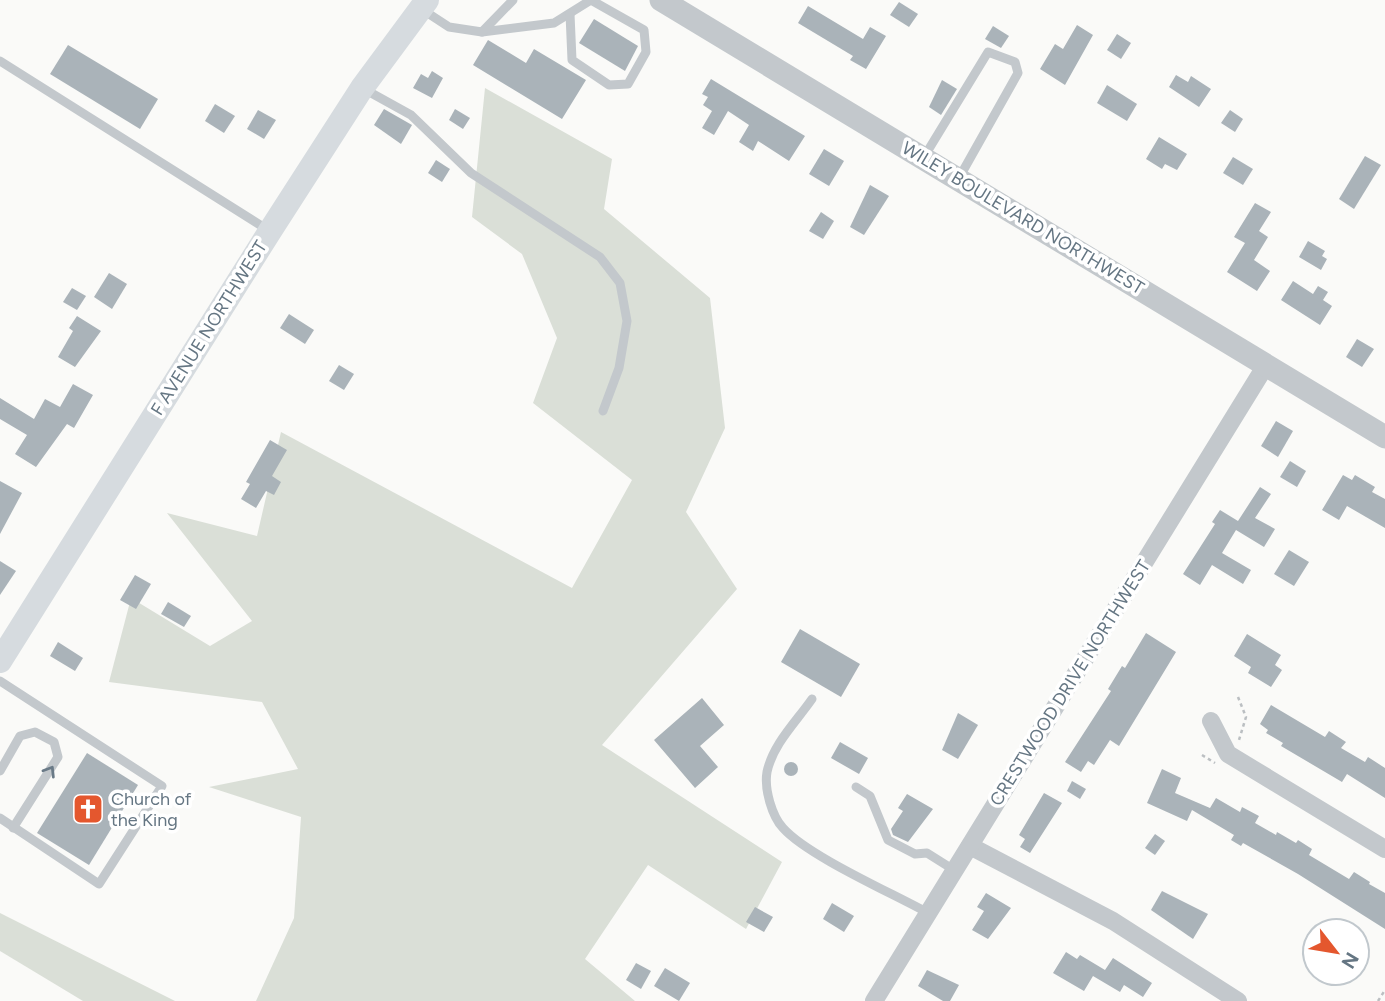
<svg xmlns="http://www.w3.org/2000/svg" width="1385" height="1001" font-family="Figtree,sans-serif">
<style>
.green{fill:#dadfd7}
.building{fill:#aab3b9}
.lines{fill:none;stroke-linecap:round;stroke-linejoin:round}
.path{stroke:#bbbfc2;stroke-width:2.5;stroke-dasharray:3.5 3.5;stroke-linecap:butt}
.service{stroke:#c3c8cc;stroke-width:9}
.minor{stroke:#c3c8cc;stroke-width:18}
.tertiary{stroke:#c3c8cc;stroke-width:23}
.secondary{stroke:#d6dbdf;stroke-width:24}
.oneway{stroke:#6a7a87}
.labels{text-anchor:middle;stroke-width:7;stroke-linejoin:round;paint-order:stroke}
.street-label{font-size:18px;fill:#657683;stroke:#fff}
.poi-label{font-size:18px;fill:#657683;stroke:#fff;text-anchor:start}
</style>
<rect width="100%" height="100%" fill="#fafaf8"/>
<g class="green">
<path d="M485,88L612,159L604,209L710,298L725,428L686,512L737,589L602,745L782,862L746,929L648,865L585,959L635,1001H256L294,918L301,817L209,787L298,769L262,702L109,682L131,598L210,646L252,621L167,513L257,536L281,432L572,588L632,480L533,403L557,338L522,254L472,217Z"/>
<path d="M0,913L175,1001H83L0,951Z"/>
</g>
<g class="building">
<path d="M899,2L918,14L909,27L890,15Z"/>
<path d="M808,6L863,39L870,27L886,36L866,69L850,60L853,56L798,23Z"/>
<path d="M594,19L638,46L625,71L579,43Z"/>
<path d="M1077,25L1093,35L1065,85L1040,69L1055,44L1063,49Z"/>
<path d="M993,26L1009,36L1001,48L985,39Z"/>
<path d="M1117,34L1131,43L1121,59L1107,50Z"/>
<path d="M488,40L526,63L534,49L586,80L562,119L473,65Z"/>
<path d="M68,45L158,99L140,129L50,74Z"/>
<path d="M432,71L443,78L432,98L413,88L421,74L428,78Z"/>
<path d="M1176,75L1188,82L1191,76L1211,89L1199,107L1169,87Z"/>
<path d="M711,79L805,136L789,161L758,141L753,151L739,142L749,125L728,111L714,135L702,128L712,111L703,105L708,97L702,94Z"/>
<path d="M942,80L957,89L941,115L929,107Z"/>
<path d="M1107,85L1137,104L1127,121L1097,103Z"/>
<path d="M215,104L235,116L224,133L205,121Z"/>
<path d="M384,109L412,125L401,144L374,125Z"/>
<path d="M455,109L470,118L463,129L449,120Z"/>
<path d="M258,110L276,120L264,139L247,129Z"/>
<path d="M1230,110L1243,119L1235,132L1221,123Z"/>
<path d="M1159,137L1187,154L1177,170L1165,164L1162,169L1146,159Z"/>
<path d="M824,149L844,161L829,186L809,174Z"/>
<path d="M1365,156L1381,165L1354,209L1339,199Z"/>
<path d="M1233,157L1253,169L1243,185L1223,173Z"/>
<path d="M436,160L450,169L442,182L428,173Z"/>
<path d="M870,185L889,196L864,235L850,227Z"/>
<path d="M1255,203L1271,212L1259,231L1268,237L1254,260L1270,271L1257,291L1227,272L1245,243L1234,237Z"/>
<path d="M821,212L834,221L823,239L809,231Z"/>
<path d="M1308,241L1325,251L1322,256L1327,259L1321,270L1299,257Z"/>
<path d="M109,273L127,284L112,309L94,297Z"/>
<path d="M1293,281L1313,294L1318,286L1328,292L1323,300L1332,306L1320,325L1281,300Z"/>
<path d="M72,288L86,296L77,310L63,302Z"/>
<path d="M289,314L314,330L305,344L280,328Z"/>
<path d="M77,316L101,331L75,367L58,357L73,331L69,328Z"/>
<path d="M1357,339L1374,349L1362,367L1346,357Z"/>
<path d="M339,365L354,374L344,390L329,381Z"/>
<path d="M73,384L93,395L74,428L67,424L36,467L15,454L27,435L0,419V398L34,419L45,399L60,407Z"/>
<path d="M1276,421L1293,431L1278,457L1261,446Z"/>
<path d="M270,440L287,450L272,476L281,482L274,495L266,491L256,508L241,499L250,484L246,482Z"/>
<path d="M1290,461L1306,471L1297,487L1280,477Z"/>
<path d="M1343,475L1352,480L1355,475L1375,487L1372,492L1385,499V528L1347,506L1339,520L1322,510Z"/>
<path d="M0,481L22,493L0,534Z"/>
<path d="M1260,487L1271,494L1255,518L1275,529L1264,547L1236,530L1222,553L1251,570L1243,584L1212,565L1200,585L1183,574L1215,524L1212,522L1220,510L1238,521Z"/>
<path d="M1289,550L1309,562L1294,586L1274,574Z"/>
<path d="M0,561L16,571L0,595Z"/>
<path d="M135,575L151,584L136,609L120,600Z"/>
<path d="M168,602L191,616L184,627L161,614Z"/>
<path d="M800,629L860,664L841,697L781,662Z"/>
<path d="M1146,633L1176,652L1119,746L1110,740L1094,765L1088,761L1081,772L1065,762L1111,691L1108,689L1122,666L1125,668Z"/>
<path d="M1247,634L1281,655L1275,665L1282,670L1271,687L1248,673L1251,667L1234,656Z"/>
<path d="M58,642L83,658L75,671L50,656Z"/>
<path d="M702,698L724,725L700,746L718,767L695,788L654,740Z"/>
<path d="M1271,705L1325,737L1329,731L1346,742L1341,748L1365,762L1368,757L1385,768V798L1347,774L1342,782L1281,746L1283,743L1266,733L1268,730L1260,724Z"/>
<path d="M958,713L978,725L958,759L942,750Z"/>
<path d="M840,742L868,758L859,774L831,758Z"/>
<path d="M87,753L138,785L89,865L37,833Z"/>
<circle cx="791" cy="769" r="7"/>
<path d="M1162,769L1181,778L1175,793L1210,808L1216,798L1240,812L1242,807L1259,816L1255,823L1276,835L1277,832L1296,843L1298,840L1312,849L1309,855L1349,879L1354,872L1370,882L1369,884L1385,893V929L1298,874L1243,843L1241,846L1231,840L1234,835L1192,810L1187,821L1147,803Z"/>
<path d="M1072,781L1086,789L1080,799L1067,791Z"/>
<path d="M1044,793L1062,803L1030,853L1020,847L1025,839L1019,835Z"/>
<path d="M907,794L933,809L908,842L893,835L891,829L903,811L898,808Z"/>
<path d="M1155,834L1165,841L1155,855L1145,848Z"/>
<path d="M1162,891L1208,914L1193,939L1151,910Z"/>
<path d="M986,893L1011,908L988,939L972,930L984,911L977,907Z"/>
<path d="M832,903L854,916L844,932L823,919Z"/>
<path d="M755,907L773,917L764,932L746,922Z"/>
<path d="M1066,952L1077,959L1080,955L1105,970L1113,958L1152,983L1143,997L1124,985L1120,992L1093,976L1084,991L1053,973Z"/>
<path d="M636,963L651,971L641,989L626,980Z"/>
<path d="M665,968L690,983L679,1001L654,986Z"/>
<path d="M927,970L959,985L950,1001H943L918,986Z"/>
</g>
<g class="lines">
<g class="path">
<path d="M1238,697L1246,717L1239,740"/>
<path d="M1202,755L1215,763"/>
<path d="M1378,1001L1385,990"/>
</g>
<g class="service">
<path d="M423,10L449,27L482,32L554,23L591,0"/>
<path d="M570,14L572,60L609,85L628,84L646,52L644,30L591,0"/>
<path d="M482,32L513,0"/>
<path d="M0,61L268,230"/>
<path d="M364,89L411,115L471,173L600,257L620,283L627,321L619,368L603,411"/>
<path d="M924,157L988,52L1015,62L1018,73L959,178"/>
<path d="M0,681L162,786L99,884L0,818"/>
<path d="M812,699C796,722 773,744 767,772C764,789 772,816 783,828C808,856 892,893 928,913"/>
<path d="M0,771L20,736L35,732L54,742L58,757L13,828"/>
<path d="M856,787L870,796L888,840L915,854L927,853L954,870"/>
</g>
<g class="minor">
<path d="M1211,721L1228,754L1385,849"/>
<path d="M970,846L1113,921L1238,1001"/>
<path d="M874,1001L1266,365"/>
</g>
<path class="tertiary" d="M661,0L1385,437"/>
<path class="secondary" d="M0,661L270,231L362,88L427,0"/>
</g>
<defs><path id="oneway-chevron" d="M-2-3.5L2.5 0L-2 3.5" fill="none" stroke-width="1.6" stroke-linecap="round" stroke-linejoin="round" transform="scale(1.75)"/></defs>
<use class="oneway" href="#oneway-chevron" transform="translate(50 771) rotate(-58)"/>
<defs>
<g id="church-square" transform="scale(1.575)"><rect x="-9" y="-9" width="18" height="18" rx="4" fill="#e4572e" stroke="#fff"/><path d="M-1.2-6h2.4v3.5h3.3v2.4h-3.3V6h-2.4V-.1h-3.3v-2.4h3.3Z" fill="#fff"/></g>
</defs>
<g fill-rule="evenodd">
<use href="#church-square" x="88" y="809"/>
</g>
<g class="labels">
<g class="street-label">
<text transform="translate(1023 218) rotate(31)" y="6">WILEY BOULEVARD NORTHWEST</text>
<text transform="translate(209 328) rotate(-58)" y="6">F AVENUE NORTHWEST</text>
<text transform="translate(1070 683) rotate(-58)" y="6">CRESTWOOD DRIVE NORTHWEST</text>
</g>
<g class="poi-label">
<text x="111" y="805">Church of<tspan x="111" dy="21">the King</tspan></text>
</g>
</g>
<g transform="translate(1336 952) rotate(121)"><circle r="33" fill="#ffffff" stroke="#c1c8cd" stroke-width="2"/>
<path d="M0-5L12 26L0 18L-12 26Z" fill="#e4572e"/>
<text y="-10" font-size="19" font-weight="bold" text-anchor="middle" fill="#657683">N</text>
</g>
</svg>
